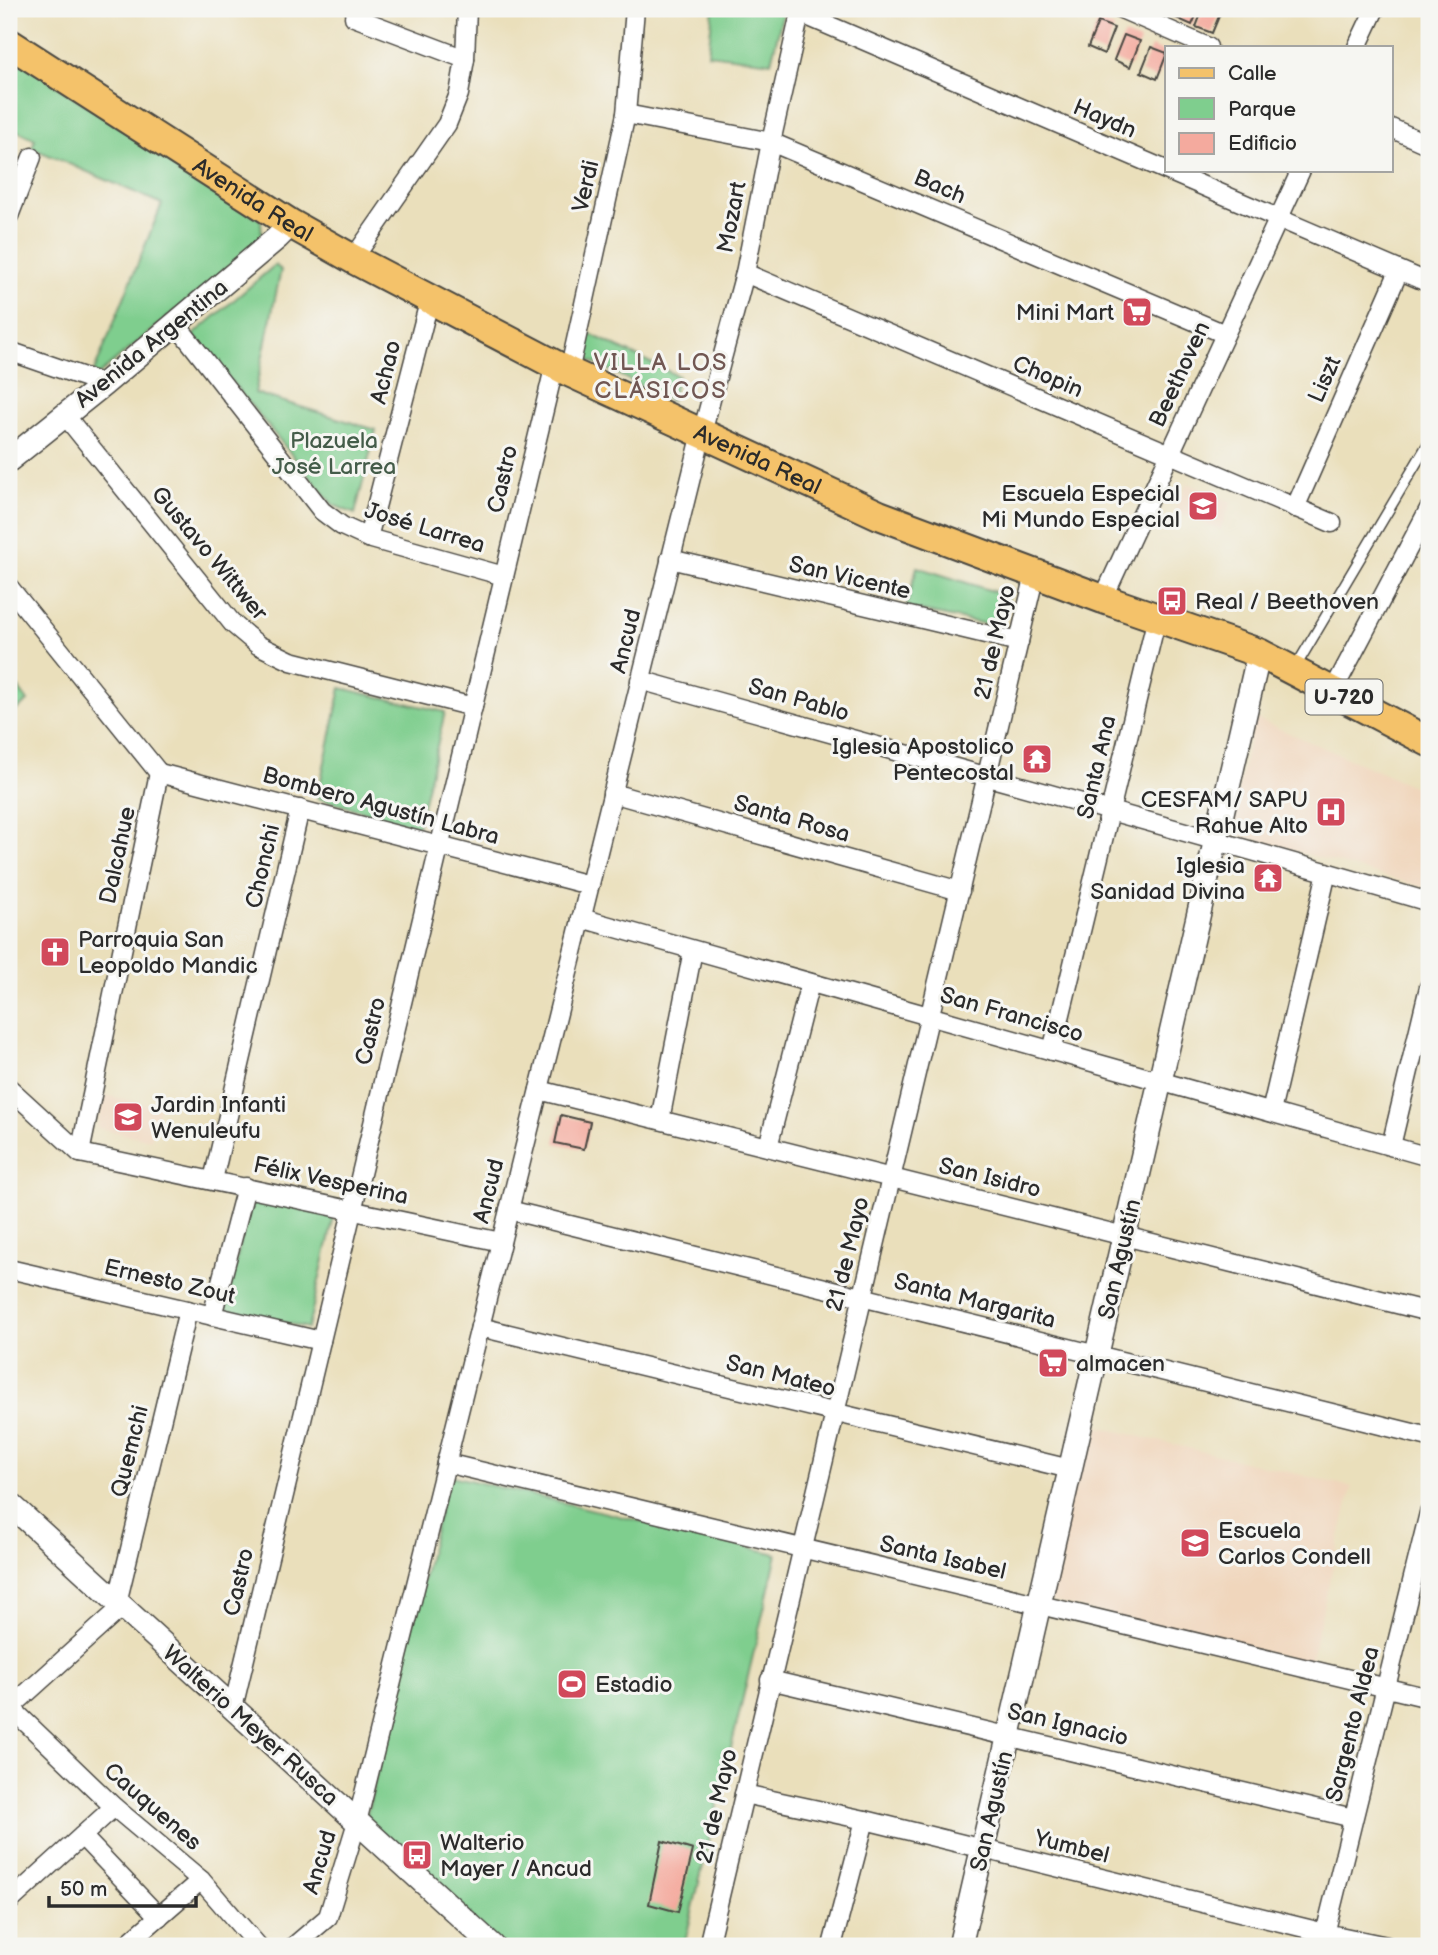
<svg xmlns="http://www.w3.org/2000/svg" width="1438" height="1955" font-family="'Balsamiq Sans',sans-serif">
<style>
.built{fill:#f0d6bc}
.green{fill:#7fce8e;stroke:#557c5c;stroke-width:2}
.building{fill:#f4aa9e}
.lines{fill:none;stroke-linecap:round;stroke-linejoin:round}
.service-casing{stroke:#484641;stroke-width:12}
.minor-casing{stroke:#484641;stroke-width:21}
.tertiary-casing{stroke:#484641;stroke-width:26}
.primary-casing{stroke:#484641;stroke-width:32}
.service{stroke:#fff;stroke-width:9}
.minor{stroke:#fff;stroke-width:18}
.tertiary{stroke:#fff;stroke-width:23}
.primary{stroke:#f4c26a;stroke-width:28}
.labels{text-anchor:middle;stroke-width:6;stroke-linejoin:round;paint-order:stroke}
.shield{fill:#f6f6f2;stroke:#686867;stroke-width:2}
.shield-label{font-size:21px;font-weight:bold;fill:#2b2b2b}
.street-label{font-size:23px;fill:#2b2b2b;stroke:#f6f6f2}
.poi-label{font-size:23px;fill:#2b2b2b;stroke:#f6f6f2;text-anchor:start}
.park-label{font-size:23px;fill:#445c49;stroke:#f6f6f2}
.neighbourhood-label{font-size:24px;letter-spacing:2px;fill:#715753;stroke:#f6f6f2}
</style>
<rect width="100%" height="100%" fill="#f6f6f2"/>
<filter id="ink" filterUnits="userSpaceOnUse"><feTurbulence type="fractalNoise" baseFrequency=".0143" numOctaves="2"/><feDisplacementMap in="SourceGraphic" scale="14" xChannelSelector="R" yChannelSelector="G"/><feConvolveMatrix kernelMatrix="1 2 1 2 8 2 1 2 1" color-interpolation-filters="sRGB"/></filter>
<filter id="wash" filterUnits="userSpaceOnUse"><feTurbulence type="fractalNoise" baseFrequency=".00686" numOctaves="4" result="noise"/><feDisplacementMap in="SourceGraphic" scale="28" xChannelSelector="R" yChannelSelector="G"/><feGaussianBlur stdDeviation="1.57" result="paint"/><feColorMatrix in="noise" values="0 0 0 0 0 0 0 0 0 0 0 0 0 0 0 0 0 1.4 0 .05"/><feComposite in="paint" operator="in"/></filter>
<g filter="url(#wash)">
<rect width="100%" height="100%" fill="#eadfbb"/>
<g class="built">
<path d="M1187,483L1232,502L1220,530L1174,511Z"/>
<path d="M1254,718L1429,793V889L1229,832Z"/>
<path d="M105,1095L159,1107L151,1140L97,1128Z"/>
<path d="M1079,1422L1352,1487L1310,1663L1038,1598Z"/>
</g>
<g class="green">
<path d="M713,9H784L771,62L708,54Z"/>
<path d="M9,54L261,220L262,239L97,376L93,374L162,204L32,148L35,139L9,127Z"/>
<path d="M275,265L281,270L255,393L376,430L355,514L333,505L193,335Z"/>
<path d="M588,333L678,376L671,401L583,357Z"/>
<path d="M917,567L1008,596L1000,627L906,608Z"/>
<path d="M9,675L28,701L9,716Z"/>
<path d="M341,688L445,712L418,827L317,798Z"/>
<path d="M251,1197L334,1217L308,1328L225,1309Z"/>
<path d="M448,1475L777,1554L684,1946H497L364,1826Z"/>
</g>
<g id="blocks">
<g class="building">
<path d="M1167,9H1199L1192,25L1165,13Z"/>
<path d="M1203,9H1222L1212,33L1196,27Z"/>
<path d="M1098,22L1114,28L1104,54L1088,47Z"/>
<path d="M1124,35L1140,41L1130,67L1114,60Z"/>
<path d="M1151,47L1167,53L1157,79L1141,72Z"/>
<path d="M561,1115L590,1122L584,1149L555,1143Z"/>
<path d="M662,1841L693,1850L678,1912L649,1904Z"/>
</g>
</g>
</g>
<g filter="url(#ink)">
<use href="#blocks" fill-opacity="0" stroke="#484641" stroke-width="2"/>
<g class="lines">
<g class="service-casing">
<path id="service" d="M1295,668L1429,442"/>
</g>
<g class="minor-casing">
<g id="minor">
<path d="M1121,9L1208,47"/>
<path d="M800,13L1429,283"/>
<path d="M354,17L465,59"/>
<path d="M1357,47L1375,9"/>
<path d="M626,114L771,142L1225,334"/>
<path d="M1391,128L1429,145"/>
<path d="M9,216L32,157"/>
<path d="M353,259L447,124L459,94L465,59L467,9"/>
<path d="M745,273L1332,523"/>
<path d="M176,324L322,511L342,526L368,538L504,576"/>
<path d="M9,351L104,384"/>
<path d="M569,372L626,114L635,9"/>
<path d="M64,414L233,624L258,645L291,661L473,707"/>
<path d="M1295,508L1399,271"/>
<path d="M368,538L430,298"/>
<path d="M670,559L1019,642"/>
<path d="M9,587L159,773"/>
<path d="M1103,599L1301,170"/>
<path d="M640,680C903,754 1167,825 1429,902"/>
<path d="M1333,691L1429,509"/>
<path d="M159,773L589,885"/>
<path d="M612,793L960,891"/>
<path d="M581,918L1429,1157"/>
<path d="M1052,1051L1157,617"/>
<path d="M9,1088L80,1153L501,1242"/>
<path d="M539,1090L1429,1312"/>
<path d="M1271,1112L1327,872"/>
<path d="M660,1120L693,950"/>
<path d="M1391,1146L1429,987"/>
<path d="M768,1147L810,983"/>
<path d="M80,1153L159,773"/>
<path d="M213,1180L300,809"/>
<path d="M509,1210L1429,1437"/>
<path d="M9,1269L321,1341"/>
<path d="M212,1316L246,1187"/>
<path d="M480,1327L1070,1469"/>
<path d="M446,1463L1429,1698"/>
<path d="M117,1603L188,1310"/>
<path d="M770,1680L1353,1818"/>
<path d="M10,1707L114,1807L201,1880L258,1946"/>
<path d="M233,1708L555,364"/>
<path d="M9,1709L122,1607"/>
<path d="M744,1794L865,1820L1325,1933L1387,1946"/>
<path d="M82,1836L159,1917"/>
<path d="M9,1902L114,1807"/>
<path d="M125,1946L201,1880"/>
<path d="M294,1946L328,1917L357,1822L702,433L745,273L771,142L801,9"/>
<path d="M708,1946L1035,574"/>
<path d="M832,1946L865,1820"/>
<path d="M1322,1946L1429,1513"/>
</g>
</g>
<g class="tertiary-casing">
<g id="tertiary">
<path d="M9,460L104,384L277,238L291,224"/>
<path d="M9,1503L493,1946"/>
<path d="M960,1946L1259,653"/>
</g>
</g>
<g class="primary-casing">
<g id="primary">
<path id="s1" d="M9,43L291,224L353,259L569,372L879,515L1103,599L1259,653L1429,742"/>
</g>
</g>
<use href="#service" class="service"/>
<use href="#minor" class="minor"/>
<use href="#tertiary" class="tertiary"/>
<use href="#primary" class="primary"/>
</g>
</g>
<defs>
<g id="supermarket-square" transform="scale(1.575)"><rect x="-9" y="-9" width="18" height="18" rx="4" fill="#d1495b" stroke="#f6f6f2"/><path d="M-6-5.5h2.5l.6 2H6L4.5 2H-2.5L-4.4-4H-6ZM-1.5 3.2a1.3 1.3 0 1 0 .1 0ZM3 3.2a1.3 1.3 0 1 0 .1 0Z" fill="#fff"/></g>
<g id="school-square" transform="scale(1.575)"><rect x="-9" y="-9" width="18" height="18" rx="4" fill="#d1495b" stroke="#f6f6f2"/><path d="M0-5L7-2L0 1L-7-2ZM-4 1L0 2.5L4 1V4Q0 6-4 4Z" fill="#fff"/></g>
<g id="bus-square" transform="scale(1.575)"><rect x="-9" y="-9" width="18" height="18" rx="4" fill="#d1495b" stroke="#f6f6f2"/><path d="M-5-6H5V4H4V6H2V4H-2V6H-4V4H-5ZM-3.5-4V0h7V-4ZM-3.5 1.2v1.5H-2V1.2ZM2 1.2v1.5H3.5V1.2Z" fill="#fff"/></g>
<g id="temple-square" transform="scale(1.575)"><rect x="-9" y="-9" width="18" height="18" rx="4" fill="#d1495b" stroke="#f6f6f2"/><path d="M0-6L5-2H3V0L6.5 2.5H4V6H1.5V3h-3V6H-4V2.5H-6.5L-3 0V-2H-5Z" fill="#fff"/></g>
<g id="hospital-square" transform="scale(1.575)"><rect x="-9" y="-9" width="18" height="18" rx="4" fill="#d1495b" stroke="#f6f6f2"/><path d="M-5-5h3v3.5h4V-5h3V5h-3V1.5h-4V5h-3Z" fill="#fff"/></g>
<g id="church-square" transform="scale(1.575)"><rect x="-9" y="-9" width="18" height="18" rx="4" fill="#d1495b" stroke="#f6f6f2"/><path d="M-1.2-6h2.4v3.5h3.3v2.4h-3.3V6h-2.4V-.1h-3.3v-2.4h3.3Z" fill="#fff"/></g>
<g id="stadium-square" transform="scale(1.575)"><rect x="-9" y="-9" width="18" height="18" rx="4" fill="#d1495b" stroke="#f6f6f2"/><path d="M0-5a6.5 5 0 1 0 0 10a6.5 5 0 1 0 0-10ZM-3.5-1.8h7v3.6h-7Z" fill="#fff"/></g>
</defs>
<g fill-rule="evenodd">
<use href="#supermarket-square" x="1137" y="312"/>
<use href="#school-square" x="1203" y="506"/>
<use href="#bus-square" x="1172" y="601"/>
<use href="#temple-square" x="1037" y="759"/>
<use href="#hospital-square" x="1331" y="812"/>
<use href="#temple-square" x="1268" y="878"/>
<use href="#church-square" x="55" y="952"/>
<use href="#school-square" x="128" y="1117"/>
<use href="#supermarket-square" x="1053" y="1363"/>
<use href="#school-square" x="1195" y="1543"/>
<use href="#stadium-square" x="572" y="1684"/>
<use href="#bus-square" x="417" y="1855"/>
</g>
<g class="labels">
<rect class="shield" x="1305.5" y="679.5" width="77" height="35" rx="5"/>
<g class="shield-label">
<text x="1344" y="704">U-720</text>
</g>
<g class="street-label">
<text transform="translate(1105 118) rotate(23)" y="8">Haydn</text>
<text transform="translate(585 186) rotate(-77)" y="8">Verdi</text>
<text transform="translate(940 186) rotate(23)" y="8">Bach</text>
<text dy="8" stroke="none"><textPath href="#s1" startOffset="290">Avenida Real</textPath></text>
<text transform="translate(731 217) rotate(-79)" y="8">Mozart</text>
<text transform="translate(151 343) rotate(-39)" y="8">Avenida Argentina</text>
<text transform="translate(385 372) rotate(-76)" y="8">Achao</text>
<text transform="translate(1179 374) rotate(-65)" y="8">Beethoven</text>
<text transform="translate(1048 376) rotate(23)" y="8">Chopin</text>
<text transform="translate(1324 379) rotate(-66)" y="8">Liszt</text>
<text dy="8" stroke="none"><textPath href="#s1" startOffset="858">Avenida Real</textPath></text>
<text transform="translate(502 479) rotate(-77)" y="8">Castro</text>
<text transform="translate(425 527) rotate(17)" y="8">José Larrea</text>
<text transform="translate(210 553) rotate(50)" y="8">Gustavo Wittwer</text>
<text transform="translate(850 577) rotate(13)" y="8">San Vicente</text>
<text transform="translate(625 641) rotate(-76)" y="8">Ancud</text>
<text transform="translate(994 642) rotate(-77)" y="8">21 de Mayo</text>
<text transform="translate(799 699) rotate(16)" y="8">San Pablo</text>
<text transform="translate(1096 767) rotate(-77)" y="8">Santa Ana</text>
<text transform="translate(381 805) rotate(15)" y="8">Bombero Agustín Labra</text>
<text transform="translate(792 818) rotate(16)" y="8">Santa Rosa</text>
<text transform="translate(117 855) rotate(-78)" y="8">Dalcahue</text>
<text transform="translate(262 866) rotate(-77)" y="8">Chonchi</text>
<text transform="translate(1012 1014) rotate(16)" y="8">San Francisco</text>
<text transform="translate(370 1031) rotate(-77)" y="8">Castro</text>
<text transform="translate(990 1177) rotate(14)" y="8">San Isidro</text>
<text transform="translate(331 1180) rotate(12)" y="8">Félix Vesperina</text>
<text transform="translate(488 1191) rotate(-76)" y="8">Ancud</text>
<text transform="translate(847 1254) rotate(-76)" y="8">21 de Mayo</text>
<text transform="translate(1119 1259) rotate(-77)" y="8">San Agustín</text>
<text transform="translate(170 1281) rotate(13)" y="8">Ernesto Zout</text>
<text transform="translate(975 1300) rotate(14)" y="8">Santa Margarita</text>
<text transform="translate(781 1375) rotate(14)" y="8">San Mateo</text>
<text transform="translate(129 1451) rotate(-76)" y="8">Quemchi</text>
<text transform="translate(943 1557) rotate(13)" y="8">Santa Isabel</text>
<text transform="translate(238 1582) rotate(-77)" y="8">Castro</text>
<text transform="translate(1068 1724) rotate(13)" y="8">San Ignacio</text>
<text transform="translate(1352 1724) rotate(-76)" y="8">Sargento Aldea</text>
<text transform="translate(251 1725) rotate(42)" y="8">Walterio Meyer Rusca</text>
<text transform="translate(153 1806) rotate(41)" y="8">Cauquenes</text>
<text transform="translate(716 1806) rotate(-77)" y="8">21 de Mayo</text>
<text transform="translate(991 1811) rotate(-77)" y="8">San Agustín</text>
<text transform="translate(1072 1846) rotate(14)" y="8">Yumbel</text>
<text transform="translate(319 1862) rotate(-73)" y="8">Ancud</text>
</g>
<g class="poi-label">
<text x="1114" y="320" text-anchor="end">Mini Mart</text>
<text x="1180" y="501" text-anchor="end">Escuela Especial<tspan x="1180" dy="26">Mi Mundo Especial</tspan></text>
<text x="1195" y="609">Real / Beethoven</text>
<text x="1014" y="754" text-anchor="end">Iglesia Apostolico<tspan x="1014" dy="26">Pentecostal</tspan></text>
<text x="1308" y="807" text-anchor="end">CESFAM/ SAPU<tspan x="1308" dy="26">Rahue Alto</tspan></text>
<text x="1245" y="873" text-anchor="end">Iglesia<tspan x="1245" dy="26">Sanidad Divina</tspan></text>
<text x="78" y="947">Parroquia San<tspan x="78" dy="26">Leopoldo Mandic</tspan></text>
<text x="151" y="1112">Jardin Infanti<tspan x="151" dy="26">Wenuleufu</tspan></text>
<text x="1076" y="1371">almacen</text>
<text x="1218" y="1538">Escuela<tspan x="1218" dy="26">Carlos Condell</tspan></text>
<text x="595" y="1692">Estadio</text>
<text x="440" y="1850">Walterio<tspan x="440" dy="26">Mayer / Ancud</tspan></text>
</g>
<g class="park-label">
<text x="334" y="448">Plazuela<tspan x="334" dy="26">José Larrea</tspan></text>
</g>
<g class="neighbourhood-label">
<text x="661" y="370">VILLA LOS<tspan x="661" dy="28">CLÁSICOS</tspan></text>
</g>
</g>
<rect width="1438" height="1955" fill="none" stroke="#f6f6f2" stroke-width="35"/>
<rect x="1165" y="46" width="228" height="126" fill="#f6f6f2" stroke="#a5a5a2" stroke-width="2"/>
<rect x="1179" y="68" width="35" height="10" fill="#f4c26a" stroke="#a5a5a2" stroke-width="2"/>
<text x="1228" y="80" font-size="21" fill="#2b2b2b">Calle</text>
<rect x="1179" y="98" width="35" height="21" fill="#7fce8e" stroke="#a5a5a2" stroke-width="2"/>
<text x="1228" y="116" font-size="21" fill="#2b2b2b">Parque</text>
<rect x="1179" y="133" width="35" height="21" fill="#f4aa9e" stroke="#a5a5a2" stroke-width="2"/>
<text x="1228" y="150" font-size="21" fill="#2b2b2b">Edificio</text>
<path d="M49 1896v10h147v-10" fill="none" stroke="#2b2b2b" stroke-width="3.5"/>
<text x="60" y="1896" font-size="21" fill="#2b2b2b" stroke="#f6f6f2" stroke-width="5" paint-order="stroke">50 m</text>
</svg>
